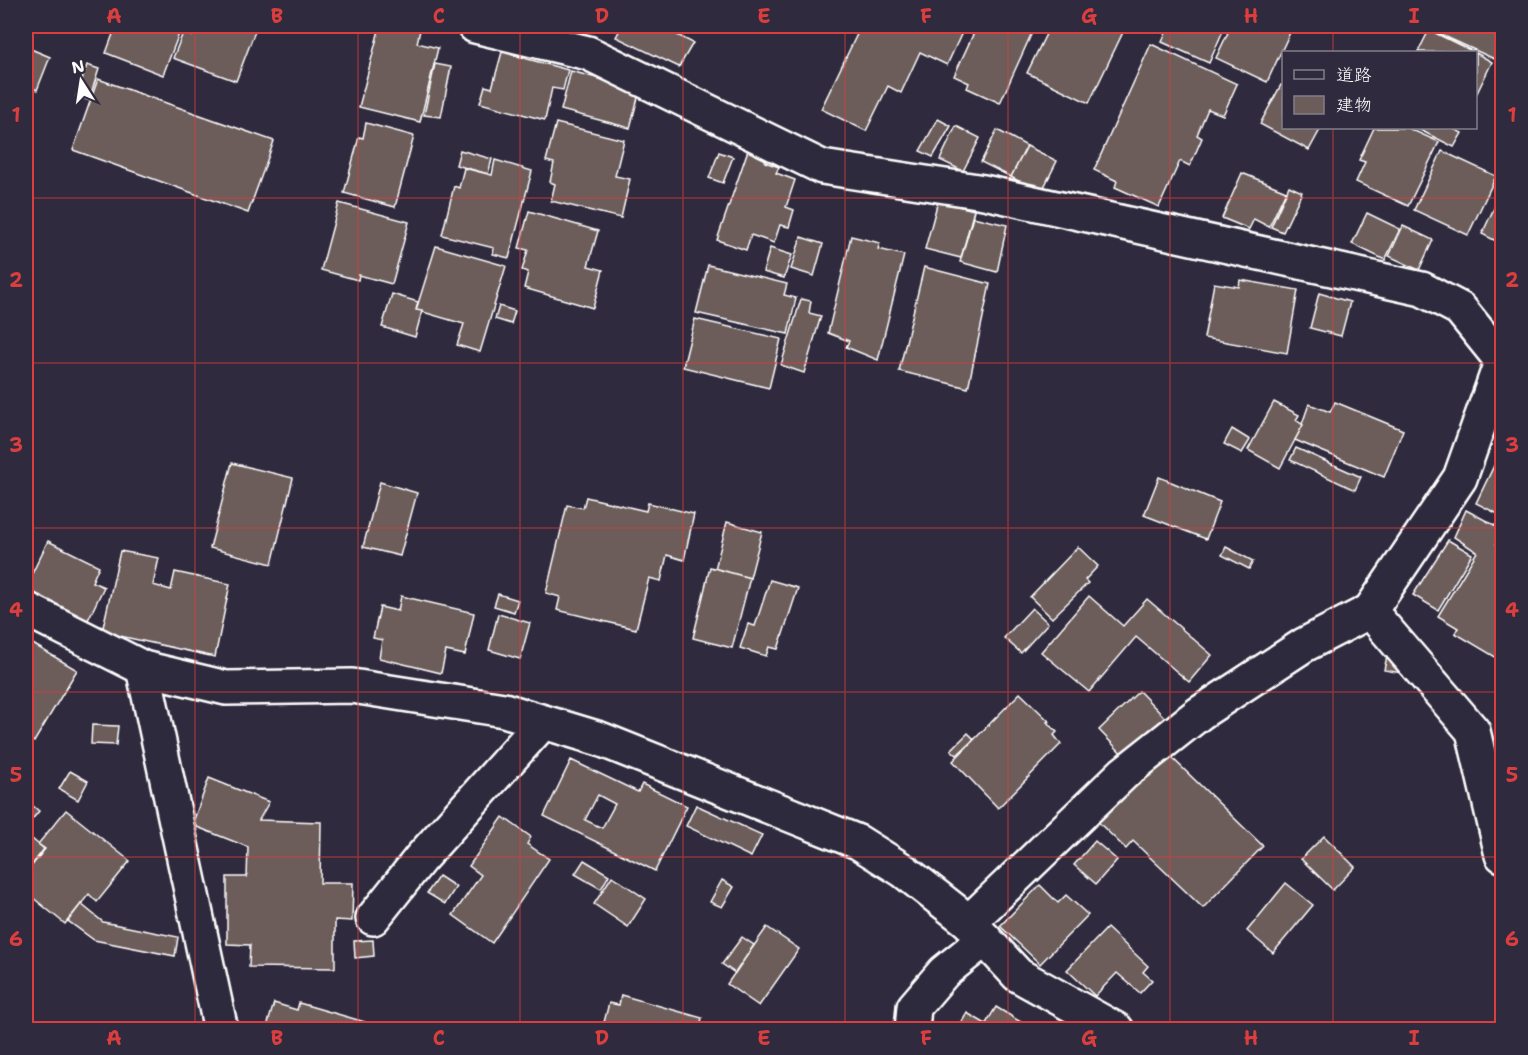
<svg xmlns="http://www.w3.org/2000/svg" width="1528" height="1055" font-family="'Shantell Sans','Klee One',sans-serif">
<style>
.building{fill:#6c5d5a;stroke:#fff;stroke-width:1.5;fill-rule:evenodd}
.lines{fill:none;stroke-linecap:round;stroke-linejoin:round}
.minor-casing{stroke:#fff;stroke-width:38}
.minor{stroke:#2f2a3d;stroke-width:33}
.grid{fill:none;stroke:#da3e3e;stroke-width:1.5;stroke-opacity:0.55}
.neatline{fill:none;stroke:#da3e3e;stroke-width:2}
.grid-label{font-size:20px;text-anchor:middle;font-weight:bold;fill:#da3e3e}
</style>
<rect width="100%" height="100%" fill="#2f2a3d"/>
<filter id="ink" filterUnits="userSpaceOnUse"><feTurbulence type="fractalNoise" baseFrequency=".0167" numOctaves="2"/><feDisplacementMap in="SourceGraphic" scale="12" xChannelSelector="R" yChannelSelector="G"/><feConvolveMatrix kernelMatrix="1 2 1 2 8 2 1 2 1" color-interpolation-filters="sRGB"/></filter>
<g filter="url(#ink)">
<g class="building">
<path d="M26,26L33,28L27,42H26Z"/>
<path d="M116,26H182L163,75L106,53Z"/>
<path d="M196,26H257L236,81L173,58L183,33L192,36Z"/>
<path d="M380,26H421L417,43L438,48L420,122L359,107Z"/>
<path d="M622,26H660L693,43L679,67L616,37Z"/>
<path d="M690,26H708L705,32Z"/>
<path d="M861,26H965L947,65L920,52L901,93L888,86L866,131L821,109Z"/>
<path d="M977,26H1035L1000,103L967,88L969,83L954,76Z"/>
<path d="M1050,26H1126L1089,103L1027,73Z"/>
<path d="M1169,26H1225L1209,63L1162,42Z"/>
<path d="M1231,26H1293L1267,82L1216,58Z"/>
<path d="M1435,26H1502V59L1501,62L1433,31Z"/>
<path d="M1429,30L1474,52H1418Z"/>
<path d="M1151,44L1237,84L1223,115L1208,109L1197,135L1202,138L1190,166L1180,161L1159,207L1115,187L1117,181L1094,170Z"/>
<path d="M26,47L50,57L37,90L26,85Z"/>
<path d="M502,52L568,70L563,90L552,88L545,120L480,103L485,86L492,88Z"/>
<path d="M1476,53L1492,62L1476,95Z"/>
<path d="M435,64L451,67L441,117L424,115Z"/>
<path d="M87,65L99,69L89,100L76,97Z"/>
<path d="M571,71L640,90L630,128L561,110Z"/>
<path d="M98,79L274,141L248,213L73,150Z"/>
<path d="M1281,85L1284,86V128H1321L1309,150L1260,124Z"/>
<path d="M938,119L951,126L933,157L920,151Z"/>
<path d="M366,123L414,136L395,207L344,193L359,137L363,138Z"/>
<path d="M556,123L624,140L615,176L630,179L621,218L551,201L555,184L550,182L554,163L546,161Z"/>
<path d="M956,126L980,138L963,171L940,160Z"/>
<path d="M1374,128H1408L1439,142L1408,206L1356,182L1365,162L1359,160Z"/>
<path d="M1416,128H1452L1462,133L1454,147Z"/>
<path d="M997,130L1027,146L1011,177L981,162Z"/>
<path d="M1027,146L1057,161L1041,193L1011,177Z"/>
<path d="M749,147L768,154L765,162L779,167L776,173L795,180L786,207L794,210L789,227L780,225L774,243L751,235L746,250L717,240Z"/>
<path d="M460,150L492,159L488,174L456,165Z"/>
<path d="M1442,151L1496,176L1468,235L1414,210Z"/>
<path d="M719,152L733,157L723,183L709,178Z"/>
<path d="M495,160L532,171L509,258L493,254L494,248L442,235L454,186L459,188L464,168L492,175Z"/>
<path d="M1242,173L1286,191L1269,227L1254,219L1249,229L1222,218Z"/>
<path d="M1289,186L1302,192L1283,232L1271,227Z"/>
<path d="M1502,191V244L1482,234Z"/>
<path d="M938,201L974,210L961,258L925,249Z"/>
<path d="M339,203L409,222L392,284L359,275L358,280L321,270Z"/>
<path d="M529,211L598,231L588,266L603,270L593,308L524,288L528,272L522,270L528,250L519,248Z"/>
<path d="M1367,213L1400,229L1385,260L1352,244Z"/>
<path d="M973,217L1007,225L997,272L960,262Z"/>
<path d="M1403,226L1433,240L1419,270L1389,256Z"/>
<path d="M851,236L880,243L878,249L904,255L878,360L846,347L849,341L828,333Z"/>
<path d="M801,237L823,244L814,276L791,269Z"/>
<path d="M436,246L506,266L480,352L457,345L464,324L416,310Z"/>
<path d="M770,248L792,255L784,278L763,272Z"/>
<path d="M708,265L787,284L784,295L796,298L788,334L696,313Z"/>
<path d="M924,267L990,284L968,388L899,371Z"/>
<path d="M1240,280L1298,290L1287,353L1204,338L1214,283L1239,287Z"/>
<path d="M1319,293L1350,302L1341,336L1310,328Z"/>
<path d="M392,294L418,302L416,310L422,311L415,337L382,327Z"/>
<path d="M801,299L811,301L809,313L821,316L804,373L781,365Z"/>
<path d="M499,306L515,311L511,324L495,319Z"/>
<path d="M695,319L781,339L769,388L683,367Z"/>
<path d="M1274,402L1299,415L1296,420L1303,425L1280,468L1248,450Z"/>
<path d="M1335,402L1403,430L1384,477L1295,440L1303,425L1302,424L1309,404L1330,412Z"/>
<path d="M1232,429L1250,440L1242,453L1224,444Z"/>
<path d="M1296,448L1361,477L1355,490L1290,460Z"/>
<path d="M1502,449V516L1476,503Z"/>
<path d="M232,463L293,478L272,564L210,548Z"/>
<path d="M1159,477L1220,502L1206,539L1144,515Z"/>
<path d="M380,482L417,493L400,556L363,547Z"/>
<path d="M586,497L646,511L648,503L694,514L684,560L667,555L661,581L649,578L636,629L557,610L560,597L546,593L567,505L583,508Z"/>
<path d="M1466,510L1502,529L1496,544L1502,548V661L1455,633L1458,628L1438,616L1477,552L1454,537Z"/>
<path d="M727,522L762,532L750,578L715,569Z"/>
<path d="M1448,540L1472,554L1438,610L1413,595Z"/>
<path d="M48,541L99,566L92,582L104,587L86,624L26,594V586Z"/>
<path d="M1078,547L1098,566L1085,580L1088,583L1052,618L1030,597Z"/>
<path d="M1226,547L1253,561L1249,569L1222,555Z"/>
<path d="M120,551L159,558L153,585L171,590L175,572L230,584L215,657L102,632Z"/>
<path d="M710,567L750,578L732,648L693,638Z"/>
<path d="M770,580L798,588L778,649L769,647L766,656L740,648L748,624L755,626Z"/>
<path d="M498,594L518,600L514,612L494,606Z"/>
<path d="M401,596L474,613L465,655L446,651L441,673L379,658L382,640L373,638L380,607L398,611Z"/>
<path d="M1089,596L1123,626L1147,599L1212,655L1189,682L1136,637L1089,692L1041,652Z"/>
<path d="M1032,608L1048,623L1021,653L1004,638Z"/>
<path d="M498,614L530,623L520,659L489,650Z"/>
<path d="M26,640L77,670L34,742L26,737Z"/>
<path d="M1387,656L1409,660L1407,674L1384,670Z"/>
<path d="M1139,691L1167,720L1127,759L1099,730Z"/>
<path d="M1020,693L1049,721L1047,722L1057,732L1054,735L1061,744L998,808L953,761Z"/>
<path d="M92,725L118,726L116,745L91,744Z"/>
<path d="M968,733L974,739L957,755L951,750Z"/>
<path d="M1165,751L1263,846L1203,908L1133,841L1126,849L1097,821Z"/>
<path d="M571,760L638,792L642,784L687,806L655,871L544,816ZM598,795L615,804L602,828L585,820Z"/>
<path d="M70,771L88,781L78,800L59,789Z"/>
<path d="M209,778L269,802L259,820L321,822L320,883H353L352,921L335,920V968L249,967L250,945L227,944V877H247L248,847L192,825Z"/>
<path d="M26,800L39,811L26,827Z"/>
<path d="M696,805L762,835L751,857L686,826Z"/>
<path d="M66,810L130,861L97,902L89,894L65,924L26,892V873L45,849L38,844Z"/>
<path d="M503,817L531,837L527,844L549,859L492,943L453,915L481,875L469,866Z"/>
<path d="M26,834L44,849L26,873Z"/>
<path d="M1324,836L1355,867L1333,890L1301,859Z"/>
<path d="M1095,841L1117,860L1096,884L1074,865Z"/>
<path d="M584,860L609,875L601,889L575,874Z"/>
<path d="M439,876L456,887L445,904L427,893Z"/>
<path d="M612,876L646,899L628,927L594,904Z"/>
<path d="M722,880L734,887L722,907L710,902Z"/>
<path d="M1286,883L1313,905L1273,953L1247,931Z"/>
<path d="M1040,885L1058,903L1066,895L1088,915L1040,964L1000,926Z"/>
<path d="M81,904L103,922L178,937L175,956L94,940L68,921Z"/>
<path d="M767,927L799,949L759,1006L727,984Z"/>
<path d="M1107,928L1148,966L1143,972L1152,980L1140,993L1117,973L1095,996L1067,970Z"/>
<path d="M742,937L754,945L735,973L722,964Z"/>
<path d="M373,940L374,956L355,958L354,941Z"/>
<path d="M621,995L702,1018L699,1030H602L609,1003L619,1005Z"/>
<path d="M274,1003L297,1010L299,1003L365,1022L362,1030H266Z"/>
<path d="M996,1007L1034,1030H982Z"/>
<path d="M967,1013L986,1024L982,1030H957Z"/>
</g>
<g class="lines">
<g class="minor-casing">
<g id="minor">
<path d="M475,26L588,53L822,167L984,192L1422,289L1460,309L1502,361"/>
<path d="M1502,360L1460,478L1370,611L1473,731L1502,855"/>
<path d="M26,609L143,668L226,688L352,686L504,710L600,739L858,842L904,871L969,922L1018,975L1117,1030"/>
<path d="M143,668L221,1030"/>
<path d="M373,918L420,859L543,722"/>
<path d="M969,922L1124,773L1200,713L1304,645L1370,611"/>
<path d="M912,1030L914,1007L944,972L985,939"/>
</g>
</g>
<use href="#minor" class="minor"/>
</g>
</g>
<path class="grid" d="M195,26V1030M358,26V1030M520,26V1030M683,26V1030M845,26V1030M1008,26V1030M1170,26V1030M1333,26V52M1333,128V1030M26,198H1502M26,363H1502M26,528H1502M26,692H1502M26,857H1502"/>
<rect width="1528" height="1055" fill="none" stroke="#2f2a3d" stroke-width="66"/>
<rect x="1282" y="51" width="195" height="78" fill="#2f2a3d" stroke="#827f8b" stroke-width="1.5"/>
<rect x="1294" y="70" width="30" height="9" fill="#2f2a3d" stroke="#827f8b" stroke-width="1.5"/>
<text x="1336" y="81" font-size="18" fill="#ffffff">道路</text>
<rect x="1294" y="96" width="30" height="18" fill="#6c5d5a" stroke="#827f8b" stroke-width="1.5"/>
<text x="1336" y="111" font-size="18" fill="#ffffff">建物</text>
<g transform="translate(81 81) rotate(348)" stroke="#2f2a3d" stroke-width="4.5" paint-order="stroke">
<path d="M0-4.5L10 22L0 15L-10 22Z" fill="#ffffff"/>
<text y="-9" font-size="16" font-weight="bold" text-anchor="middle" fill="#ffffff">N</text>
</g>
<rect x="33" y="33" width="1462" height="989" class="neatline"/>
<g class="grid-label">
<text x="114" y="23">A</text>
<text x="277" y="23">B</text>
<text x="439" y="23">C</text>
<text x="602" y="23">D</text>
<text x="764" y="23">E</text>
<text x="926" y="23">F</text>
<text x="1089" y="23">G</text>
<text x="1251" y="23">H</text>
<text x="1414" y="23">I</text>
<text x="16" y="122">1</text>
<text x="1512" y="122">1</text>
<text x="16" y="287">2</text>
<text x="1512" y="287">2</text>
<text x="16" y="452">3</text>
<text x="1512" y="452">3</text>
<text x="16" y="617">4</text>
<text x="1512" y="617">4</text>
<text x="16" y="782">5</text>
<text x="1512" y="782">5</text>
<text x="16" y="946">6</text>
<text x="1512" y="946">6</text>
<text x="114" y="1045">A</text>
<text x="277" y="1045">B</text>
<text x="439" y="1045">C</text>
<text x="602" y="1045">D</text>
<text x="764" y="1045">E</text>
<text x="926" y="1045">F</text>
<text x="1089" y="1045">G</text>
<text x="1251" y="1045">H</text>
<text x="1414" y="1045">I</text>
</g>
</svg>
